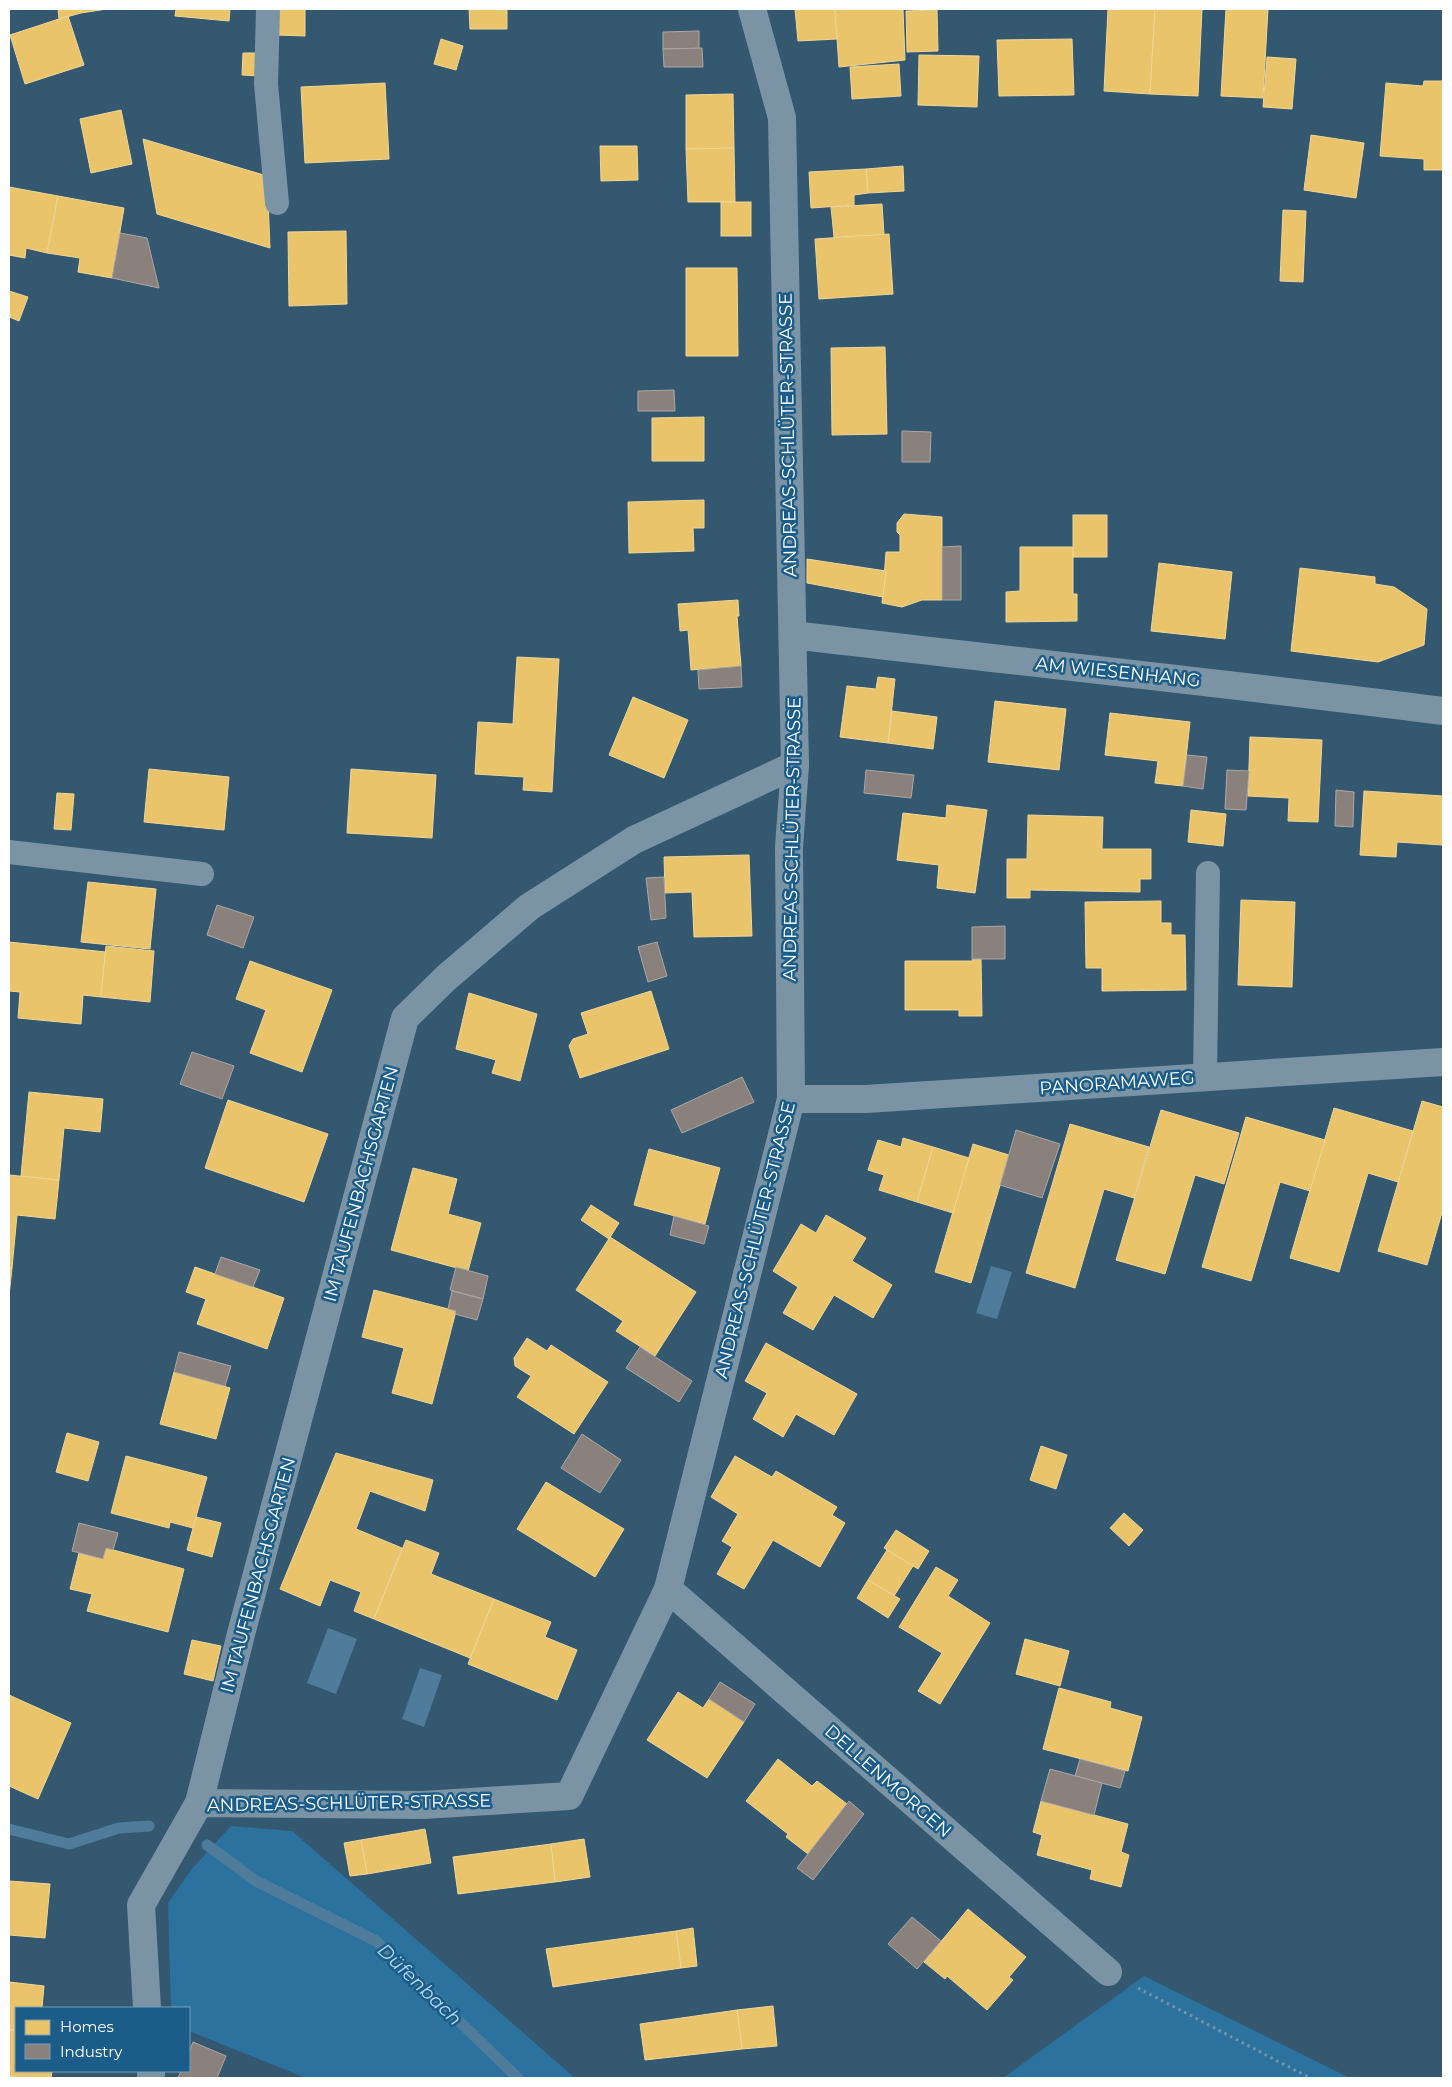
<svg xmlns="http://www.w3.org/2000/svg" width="1452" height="2087" font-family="Montserrat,sans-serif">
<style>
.green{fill:#2c729e}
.water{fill:#4e7c9a}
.homes{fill:#e9c46a;stroke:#f0d697}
.industry{fill:#8a817c;stroke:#ada7a3}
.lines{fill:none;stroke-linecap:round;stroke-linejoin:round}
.stream{stroke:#4e7c9a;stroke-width:11}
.path{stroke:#7b94a5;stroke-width:3;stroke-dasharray:2.5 4;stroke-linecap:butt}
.service{stroke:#7b94a5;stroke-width:24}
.minor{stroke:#7b94a5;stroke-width:28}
.labels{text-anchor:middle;stroke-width:5;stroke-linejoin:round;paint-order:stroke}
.street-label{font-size:18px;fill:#fff;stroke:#1b5d88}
.water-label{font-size:19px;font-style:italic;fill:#afdaf4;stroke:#1b5d88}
</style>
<rect width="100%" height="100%" fill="#345870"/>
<g class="green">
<path d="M231,1826L292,1831L575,2078H306L189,2031V2008H171L168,1903L191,1870Z"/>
<path d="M1144,1976L1350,2078H1003Z"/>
</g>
<g class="water">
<path d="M991,1266L1012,1272L997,1319L976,1313Z"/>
<path d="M328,1628L357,1639L336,1694L307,1683Z"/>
<path d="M420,1668L442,1675L424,1727L402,1719Z"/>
</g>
<g class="homes">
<path d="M58,9H81V13L59,19Z"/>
<path d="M81,9H107L81,13Z"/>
<path d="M176,9H230L229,21L175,16Z"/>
<path d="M278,9H305V36L277,35Z"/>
<path d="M469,9H507V29H470Z"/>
<path d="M795,9H835L837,39L798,41Z"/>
<path d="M835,9H903L905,60L839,67Z"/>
<path d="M1108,9H1155L1150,94L1104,91Z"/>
<path d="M1155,9H1202L1198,96L1150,94Z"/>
<path d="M1226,9H1268L1263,98L1221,96Z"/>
<path d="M937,10L938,51L907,52L906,11Z"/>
<path d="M68,16L84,65L25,84L10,35Z"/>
<path d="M441,39L463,46L456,70L434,64Z"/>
<path d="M1072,39L1074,95L999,96L997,40Z"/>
<path d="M243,53H260L259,76L242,75Z"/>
<path d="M919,55L979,56L977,107L918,105Z"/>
<path d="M1267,57L1296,59L1292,109L1263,107Z"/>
<path d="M899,64L901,96L852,99L850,67Z"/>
<path d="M1424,81H1443V170H1424V159L1380,156L1386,83L1423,86Z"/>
<path d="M385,83L389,159L305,163L301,87Z"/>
<path d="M733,94L734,148L686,149V95Z"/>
<path d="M121,110L132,164L91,173L80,119Z"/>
<path d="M1311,135L1364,143L1356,198L1304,190Z"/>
<path d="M143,139L267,176L270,248L157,214Z"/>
<path d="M600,146H637L638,180L601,181Z"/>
<path d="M734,148L735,202H688L686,149Z"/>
<path d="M903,166L904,191L868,193L866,169Z"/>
<path d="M866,169L868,193L854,195V205L811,208L809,172Z"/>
<path d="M9,187L58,196L47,253L26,248L25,258L9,255Z"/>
<path d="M58,196L124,208L112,278L78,272L80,258L47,253Z"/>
<rect x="721" y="202" width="30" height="34"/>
<path d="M882,204L884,235L834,237L831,207Z"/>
<path d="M1283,210L1306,211L1303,282L1280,281Z"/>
<path d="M346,231L347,304L289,306L288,232Z"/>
<path d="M889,234L893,294L819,299L815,239Z"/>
<path d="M686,268H737L738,356H686Z"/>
<path d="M9,291L28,297L19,321L9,317Z"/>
<path d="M885,347L887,434L832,435L831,348Z"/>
<path d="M704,417V461H652V418Z"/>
<path d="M704,500V528H693L694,551L629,553L628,502Z"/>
<path d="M904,514L942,517V600H922L902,607L882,603L886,552H900V535L897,532V523Z"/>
<rect x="1073" y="515" width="34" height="42"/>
<path d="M1020,547H1073V594H1077V621L1006,622V592L1020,591Z"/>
<path d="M807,559L886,571L883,597L807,583Z"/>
<path d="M1159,563L1232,572L1225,639L1151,631Z"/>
<path d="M1300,568L1375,577V584L1394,587L1427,609L1424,645L1378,662L1291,651Z"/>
<path d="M738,600L739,616H737L741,666L691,670L688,630L680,631L678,604Z"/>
<path d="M517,657L559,659L552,792L523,790L524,777L475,774L478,722L513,724Z"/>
<path d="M878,677L895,679L888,743L840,737L847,686L876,689Z"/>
<path d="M633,697L688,720L664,778L609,755Z"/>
<path d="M995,701L1066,709L1059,770L988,762Z"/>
<path d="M892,711L937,717L933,749L888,743Z"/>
<path d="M1110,713L1190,722L1183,786L1155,783L1158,761L1105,755Z"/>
<path d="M1250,737L1322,740L1318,822L1288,821L1289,798L1248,796Z"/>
<path d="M149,769L229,777L224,830L144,822Z"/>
<path d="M351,769L436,775L432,838L347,833Z"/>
<path d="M1364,791L1443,796V845L1397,842L1396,857L1360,855Z"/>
<path d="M57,793L74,794L71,830L54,829Z"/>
<path d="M947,805L987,810L975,893L937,888L939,865L897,860L903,813L946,818Z"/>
<path d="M1191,810L1226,814L1223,846L1188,842Z"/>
<path d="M1028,815L1103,817L1102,849H1151V879H1140V892L1030,890V898H1007V859H1027Z"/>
<path d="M749,855L752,936L694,937L692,892L665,893L664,857Z"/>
<path d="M88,882L156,889L150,949L81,942Z"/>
<path d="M1241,900L1295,902L1292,987L1238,985Z"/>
<path d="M1161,901V923H1171V935H1185L1186,990L1102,991V968H1086L1085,902Z"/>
<path d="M9,942L106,952L101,997L83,995L81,1024L18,1018L20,992L9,991Z"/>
<path d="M106,946L154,951L150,1002L101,997Z"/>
<path d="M972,959H981L982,1016H959V1010H905V961H973Z"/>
<path d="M250,961L332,990L302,1072L250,1053L266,1010L236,999Z"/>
<path d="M651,991L669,1049L580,1078L569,1046L573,1039L588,1034L581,1013Z"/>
<path d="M469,993L537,1014L520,1081L492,1073L496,1060L456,1049Z"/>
<path d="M29,1092L103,1099L100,1132L64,1128L59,1180L21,1176Z"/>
<path d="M228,1100L328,1134L304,1202L205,1168Z"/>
<path d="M1422,1101L1443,1107V1209L1427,1265L1378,1251Z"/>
<path d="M1334,1108L1413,1131L1398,1182L1368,1173L1339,1272L1290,1258Z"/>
<path d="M1161,1110L1239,1133L1224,1184L1195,1175L1165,1274L1116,1260Z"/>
<path d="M1246,1117L1325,1140L1310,1191L1280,1182L1251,1281L1202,1267Z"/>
<path d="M1070,1124L1149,1147L1134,1198L1104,1189L1075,1288L1026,1273Z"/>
<path d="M903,1138L933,1147L917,1202L879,1190L884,1175L868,1170L878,1140L901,1147Z"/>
<path d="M973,1144L1009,1155L971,1283L935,1272Z"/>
<path d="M933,1147L969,1158L953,1213L917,1202Z"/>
<path d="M649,1149L720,1168L705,1224L634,1205Z"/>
<path d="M413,1168L457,1179L448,1214L481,1223L468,1271L391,1250Z"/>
<path d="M9,1175L59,1180L55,1219L17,1215L12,1268H9Z"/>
<path d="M591,1205L619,1223L609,1239L581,1220Z"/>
<path d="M826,1215L866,1238L852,1261L892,1285L873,1318L834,1295L813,1330L783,1313L798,1287L773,1271L801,1224L816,1233Z"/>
<path d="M610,1237L696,1292L655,1356L616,1331L623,1321L576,1290Z"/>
<path d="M195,1267L284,1298L267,1349L197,1324L206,1299L186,1292Z"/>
<path d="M9,1268H12L9,1296Z"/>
<path d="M374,1290L456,1311L432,1404L392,1393L404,1348L362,1337Z"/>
<path d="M527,1338L547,1351L551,1345L608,1382L574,1434L517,1397L531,1376L515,1366L514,1358Z"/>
<path d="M766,1343L857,1394L834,1435L796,1414L783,1437L753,1419L767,1393L745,1381Z"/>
<path d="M174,1372L230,1388L216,1439L160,1424Z"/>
<path d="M67,1433L99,1442L88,1481L56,1472Z"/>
<path d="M1041,1446L1067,1455L1056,1489L1030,1480Z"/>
<path d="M336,1453L433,1480L425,1511L370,1491L356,1529L402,1548L374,1619L354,1611L361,1592L330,1580L320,1606L280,1589Z"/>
<path d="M126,1456L207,1477L193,1528L170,1522L169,1528L111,1513Z"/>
<path d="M735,1456L772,1477L776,1471L837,1507L832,1515L845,1523L820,1567L773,1540L744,1589L717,1574L732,1547L722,1541L738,1514L711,1497Z"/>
<path d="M546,1482L624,1529L595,1577L517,1529Z"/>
<path d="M1124,1513L1143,1530L1129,1546L1110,1528Z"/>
<path d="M196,1517L221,1523L212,1557L187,1550Z"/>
<path d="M896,1530L929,1551L918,1569L884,1548Z"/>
<path d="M406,1540L439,1553L431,1574L494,1599L470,1658L374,1619Z"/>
<path d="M106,1548L184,1569L168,1632L87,1611L92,1594L70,1589L79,1553L103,1559Z"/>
<path d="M887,1550L913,1566L894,1596L868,1580Z"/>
<path d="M936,1567L958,1580L948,1596L990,1623L940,1704L918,1691L942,1653L899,1627Z"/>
<path d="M868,1580L900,1599L888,1618L857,1598Z"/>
<path d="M494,1599L551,1622L545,1637L577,1650L557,1700L468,1664Z"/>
<path d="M1025,1639L1069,1651L1060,1686L1016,1674Z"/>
<path d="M192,1640L221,1646L213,1681L184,1674Z"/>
<path d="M1059,1688L1111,1702L1110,1708L1142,1717L1128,1771L1043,1749Z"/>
<path d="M678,1692L703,1708L709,1699L744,1722L707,1778L647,1740Z"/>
<path d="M9,1695L71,1723L38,1799L9,1786Z"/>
<path d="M778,1759L812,1786L817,1781L847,1804L808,1854L786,1837L788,1834L746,1801Z"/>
<path d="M1041,1801L1128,1824L1121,1852L1129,1855L1121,1887L1090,1879L1092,1870L1037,1855L1042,1835L1033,1832Z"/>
<path d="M425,1829L431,1863L367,1874L361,1840Z"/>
<path d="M584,1839L590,1877L555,1882L551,1844Z"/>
<path d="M361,1840L367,1874L350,1876L344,1843Z"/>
<path d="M551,1844L555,1882L458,1894L453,1857Z"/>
<path d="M9,1881L50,1884L45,1938L9,1935Z"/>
<path d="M968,1909L1026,1957L1009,1977L1013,1980L987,2010L947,1976L945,1979L924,1962Z"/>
<path d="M693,1928L697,1966L681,1968L676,1931Z"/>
<path d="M676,1931L681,1968L553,1987L546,1949Z"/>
<path d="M9,1982L44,1986L42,2008H16V2030H9Z"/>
<path d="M773,2006L777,2046L742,2049L737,2010Z"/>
<path d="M737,2010L742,2049L645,2060L640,2024Z"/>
<path d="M9,2030H16V2071H52L51,2078L9,2077Z"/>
</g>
<g class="industry">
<path d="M699,31V49H663V32Z"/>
<path d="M702,48L703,67H664L663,49Z"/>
<path d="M120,233L147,238L159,288L112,278Z"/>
<path d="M674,390L675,411H638V391Z"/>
<path d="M902,431L931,432L930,462H902Z"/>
<path d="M961,546V600H942V547Z"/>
<path d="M741,666L742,687L699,689L698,670Z"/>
<path d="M1187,755L1207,757L1203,789L1183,786Z"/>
<path d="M866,770L914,775L911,798L864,793Z"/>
<path d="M1227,770L1249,771L1246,810L1225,809Z"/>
<path d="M1336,790L1354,792L1353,827L1335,826Z"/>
<path d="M664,877L666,918L651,920L646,878Z"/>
<path d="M217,905L254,917L243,948L207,935Z"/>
<path d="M1005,926V959H972V927Z"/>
<path d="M657,942L667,976L648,982L638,947Z"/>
<path d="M192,1052L234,1066L222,1099L180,1084Z"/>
<path d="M742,1077L754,1102L682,1133L671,1110Z"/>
<path d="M1016,1130L1060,1144L1042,1198L1000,1185Z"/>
<path d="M674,1216L709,1226L704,1244L670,1235Z"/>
<path d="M221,1257L260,1270L253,1287L215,1274Z"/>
<path d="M456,1267L488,1276L483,1299L450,1290Z"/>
<path d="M452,1291L483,1299L477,1320L455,1314L456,1311L448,1309Z"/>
<path d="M640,1347L692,1381L679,1402L626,1368Z"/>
<path d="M179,1352L231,1366L225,1386L174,1372Z"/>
<path d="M582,1434L621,1460L600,1493L561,1468Z"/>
<path d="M79,1523L118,1533L113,1550L106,1548L103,1559L72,1551Z"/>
<path d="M720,1682L755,1704L744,1722L709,1699Z"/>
<path d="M1080,1759L1125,1771L1120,1788L1075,1776Z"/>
<path d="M1050,1769L1102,1783L1094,1815L1041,1801Z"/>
<path d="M849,1801L864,1814L813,1880L797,1868Z"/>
<path d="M912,1917L941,1941L917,1969L888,1944Z"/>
<path d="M193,2042L226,2056L217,2078H178L181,2071H189V2052Z"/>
</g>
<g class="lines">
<g class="stream">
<path d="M9,1829L69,1844L119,1828L149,1826"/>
<path d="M207,1845L256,1881L376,1941L518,2078"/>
</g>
<path class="path" d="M1138,1988L1310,2078"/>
<g class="service">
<path d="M268,9L266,84L277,203"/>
<path d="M9,852L202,874"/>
<path d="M1205,1078L1208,873"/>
</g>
<g class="minor">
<path d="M793,635C1010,661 1227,683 1443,711"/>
<path d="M791,1099H866L1443,1062"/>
<path d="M668,1589L1108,1972"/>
<path d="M199,1803L241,1634L405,1018L446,978L529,907L634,840L795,765"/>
<path d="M147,2008L141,1905L199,1803L423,1805L569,1796L668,1589L791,1099L789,847L795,765L782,118L752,9"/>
<path d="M151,2071V2078"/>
</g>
</g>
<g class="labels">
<g class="street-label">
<text transform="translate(788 435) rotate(-91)" y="6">ANDREAS-SCHLÜTER-STRASSE</text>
<text transform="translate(1118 672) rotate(6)" y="6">AM WIESENHANG</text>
<text transform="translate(792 839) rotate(-89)" y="6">ANDREAS-SCHLÜTER-STRASSE</text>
<text transform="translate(1117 1083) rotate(-4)" y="6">PANORAMAWEG</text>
<text transform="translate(361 1184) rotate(-75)" y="6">IM TAUFENBACHSGARTEN</text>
<text transform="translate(755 1240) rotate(-76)" y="6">ANDREAS-SCHLÜTER-STRASSE</text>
<text transform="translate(258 1575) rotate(-75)" y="6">IM TAUFENBACHSGARTEN</text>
<text transform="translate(888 1781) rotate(41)" y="6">DELLENMORGEN</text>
<text transform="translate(349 1803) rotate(-1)" y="6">ANDREAS-SCHLÜTER-STRASSE</text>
</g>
<g class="water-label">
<text transform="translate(420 1984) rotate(44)" y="7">Düfenbach</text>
</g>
</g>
<rect width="1452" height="2087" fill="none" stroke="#ffffff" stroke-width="20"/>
<rect x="15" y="2007" width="175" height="65" fill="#1b5d88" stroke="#769eb8"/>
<rect x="25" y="2020" width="25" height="15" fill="#e9c46a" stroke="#769eb8"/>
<text x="60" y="2032" font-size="15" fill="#ffffff">Homes</text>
<rect x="25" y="2044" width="25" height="15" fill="#8a817c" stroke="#769eb8"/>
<text x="60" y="2057" font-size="15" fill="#ffffff">Industry</text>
</svg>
